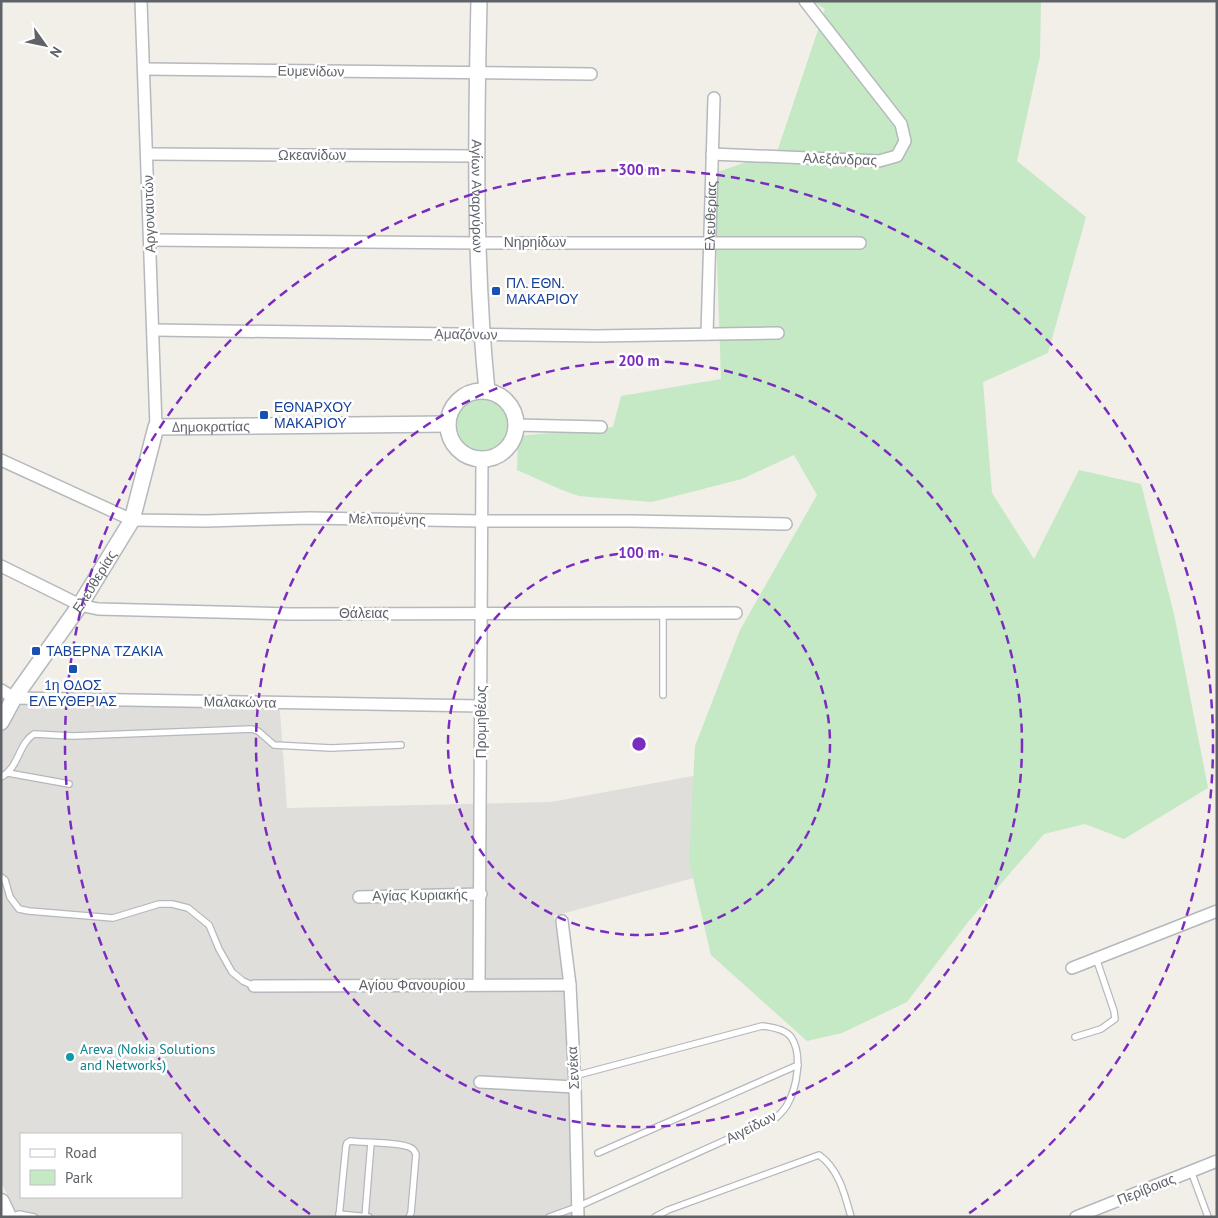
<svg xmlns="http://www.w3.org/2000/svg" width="1218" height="1218" font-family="'PT Sans',sans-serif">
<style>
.industrial{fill:#e0deda;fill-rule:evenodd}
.green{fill:#c5e8c5}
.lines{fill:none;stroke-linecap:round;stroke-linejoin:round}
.service-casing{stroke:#b5b8bc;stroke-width:8}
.minor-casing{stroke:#b5b8bc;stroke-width:14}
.tertiary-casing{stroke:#b5b8bc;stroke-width:18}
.secondary-casing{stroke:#b6babf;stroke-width:19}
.service{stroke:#fff;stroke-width:5.5}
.minor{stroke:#fff;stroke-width:11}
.tertiary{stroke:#fff;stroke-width:15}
.secondary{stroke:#fff;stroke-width:16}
.ring{fill:none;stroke:#7b2cbf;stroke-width:2.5;stroke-dasharray:9 6}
.transit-dot{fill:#1a4fb4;stroke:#fff;stroke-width:2}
.culture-dot{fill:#0f9aa8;stroke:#fff;stroke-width:2}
.labels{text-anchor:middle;stroke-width:5;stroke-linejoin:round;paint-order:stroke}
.street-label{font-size:14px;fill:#5f6368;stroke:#fff}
.transit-label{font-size:14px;fill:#164399;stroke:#fff;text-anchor:start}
.culture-label{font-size:14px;fill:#0d838f;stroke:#fff;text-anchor:start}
.centre{fill:#7b2cbf;stroke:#fff;stroke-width:2.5}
.ring-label{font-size:15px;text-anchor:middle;font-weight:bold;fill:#7b2cbf;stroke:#fff;stroke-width:5;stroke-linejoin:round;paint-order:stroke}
</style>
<rect width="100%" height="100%" fill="#f1efe8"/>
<path class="industrial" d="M8,693L279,698L287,808L551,802L709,773L708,874L554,916L566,999L574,1217H18L1,1182V705ZM21,1134H181V1197H21Z"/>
<g class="green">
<path d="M812,1H1041L1040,56L1017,161L1086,217L1048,353L983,382L992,493L1034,559L1079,470L1141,484L1174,614L1208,788L1124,839L1085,824L1044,834L968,922L907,1002L842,1033L807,1041L711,955L689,861L695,746L740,630L817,495L794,455L742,479L652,502L579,496L562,490L517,470L518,436L613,427L621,396L721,379L714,173L777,152L825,9Z"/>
<circle cx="482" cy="424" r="26"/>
</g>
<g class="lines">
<g class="service-casing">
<g id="service">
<path d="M663,695V614"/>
<path d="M8,773L69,784"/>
<path d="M1,777C19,768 18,744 34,734L73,736L252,729L258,731L274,745L331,748L401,745"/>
<path d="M1,877L5,880L10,897L19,909L29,911L113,918L159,904H172L188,908L209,925L219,949L232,972L243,981L254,986"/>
<path d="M1075,1037L1101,1029L1115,1019L1114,1011L1096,958"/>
<path d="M598,1153L798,1065"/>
<path d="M1191,1171L1208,1217"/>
<path d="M339,1214L369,1217"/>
<path d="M11,1217L19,1214L34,1217"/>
<path d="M339,1217L346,1146L347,1143L350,1141C364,1143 401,1142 411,1148C414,1149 414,1151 416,1154L411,1213L409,1217"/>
<path d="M365,1217L371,1143"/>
<path d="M549,1217L577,1207L777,1117C781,1113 785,1109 787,1105C797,1088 803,1054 791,1037C785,1029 772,1027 762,1026L574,1076"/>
<path d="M655,1217L668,1210L819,1155C839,1169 845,1195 851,1217"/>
</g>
</g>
<g class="minor-casing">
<g id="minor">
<path d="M141,1L156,427"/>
<path d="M144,69L591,74"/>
<path d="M147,154L477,156"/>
<path d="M712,154L879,161L897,156L905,141L901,124L805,1"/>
<path d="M150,240L478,243H860"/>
<path d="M154,330L597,336L778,333"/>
<path id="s1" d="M707,334L714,98"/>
<path d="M516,425L601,427"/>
<path d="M1,460L132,520L206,521L310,518L482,521H631L786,524"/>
<path d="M1,566L80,605L98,609L291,614L736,613"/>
<path d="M1,690L14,698L481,706"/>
<path d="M359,897L481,894"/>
<path d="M562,921L570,985L575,1087L578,1217"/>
<path d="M1072,968L1217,911"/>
<path d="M479,985L482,459"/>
<path d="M254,986L570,985"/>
<path d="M480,1082L575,1087"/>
<path d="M1076,1217L1217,1161"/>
</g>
</g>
<g class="tertiary-casing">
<g id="tertiary">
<path id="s2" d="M479,1C476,131 474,262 487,391"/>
<circle cx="482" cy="425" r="34"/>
<path id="s3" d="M1,722L14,698L80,605L132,520L156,427L448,424"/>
</g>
</g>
<g class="secondary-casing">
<path id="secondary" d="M1,1202L8,1217"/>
</g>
<use href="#service" class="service"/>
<use href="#minor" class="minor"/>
<use href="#tertiary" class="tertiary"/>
<use href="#secondary" class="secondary"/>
</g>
<g class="ring">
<circle cx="639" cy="744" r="191"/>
<circle cx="639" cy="744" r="383"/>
<path d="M310 1214A574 574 0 1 1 968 1214"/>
</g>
<g class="transit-dot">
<rect x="491" y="286" width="10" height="10" rx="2.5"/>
<rect x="259" y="410" width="10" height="10" rx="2.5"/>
<rect x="31" y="646" width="10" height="10" rx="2.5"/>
<rect x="68" y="664" width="10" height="10" rx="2.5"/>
</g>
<circle class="culture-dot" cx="70" cy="1057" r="5"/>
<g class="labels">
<g class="street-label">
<text transform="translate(311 71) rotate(1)" y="5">Ευμενίδων</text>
<text x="312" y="160">Ωκεανίδων</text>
<text transform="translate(840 159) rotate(2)" y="5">Αλεξάνδρας</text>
<text dy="5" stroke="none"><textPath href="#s2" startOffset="195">Αγίων Αναργύρων</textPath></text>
<text transform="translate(149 214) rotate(-92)" y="5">Αργοναυτών</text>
<text dy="5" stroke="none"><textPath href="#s1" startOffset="118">Ελευθερίας</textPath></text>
<text x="535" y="247">Νηρηίδων</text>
<text transform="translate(466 334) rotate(1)" y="5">Αμαζόνων</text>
<text dy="5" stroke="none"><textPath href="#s3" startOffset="392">Δημοκρατίας</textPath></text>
<text transform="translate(387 519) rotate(1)" y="5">Μελπομένης</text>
<text dy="5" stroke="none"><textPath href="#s3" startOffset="169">Ελευθερίας</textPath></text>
<text x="364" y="618">Θάλειας</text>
<text transform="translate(240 702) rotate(1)" y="5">Μαλακώντα</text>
<text transform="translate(481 722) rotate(-90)" y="5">Προμηθέως</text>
<text transform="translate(420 895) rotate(-1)" y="5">Αγίας Κυριακής</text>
<text x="412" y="990">Αγίου Φανουρίου</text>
<text transform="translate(573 1068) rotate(-93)" y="5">Σενέκα</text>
<text transform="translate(751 1127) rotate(-27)" y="5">Αιγείδων</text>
<text transform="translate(1146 1189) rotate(-22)" y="5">Περίβοιας</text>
</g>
<g class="transit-label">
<text x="506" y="288">ΠΛ. ΕΘΝ.<tspan x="506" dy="16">ΜΑΚΑΡΙΟΥ</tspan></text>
<text x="274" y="412">ΕΘΝΑΡΧΟΥ<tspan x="274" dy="16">ΜΑΚΑΡΙΟΥ</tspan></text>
<text x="46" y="656">ΤΑΒΕΡΝΑ ΤΖΑΚΙΑ</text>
<text x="73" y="690" text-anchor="middle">1η ΟΔΟΣ<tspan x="73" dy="16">ΕΛΕΥΘΕΡΙΑΣ</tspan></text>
</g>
<g class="culture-label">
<text x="80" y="1054">Areva (Nokia Solutions<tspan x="80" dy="16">and Networks)</tspan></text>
</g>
</g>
<circle cx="639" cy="744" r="8" class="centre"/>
<g class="ring-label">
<text x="639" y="175">300 m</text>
<text x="639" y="366">200 m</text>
<text x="639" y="558">100 m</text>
</g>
<rect width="1218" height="1218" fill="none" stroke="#5f6368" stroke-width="5"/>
<rect x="20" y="1133" width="162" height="65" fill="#ffffff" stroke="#bfc1c3"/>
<rect x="30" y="1149" width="25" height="8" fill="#ffffff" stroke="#bfc1c3"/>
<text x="65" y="1158" font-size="15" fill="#5f6368">Road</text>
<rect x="30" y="1170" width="25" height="15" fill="#c5e8c5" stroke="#bfc1c3"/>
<text x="65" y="1183" font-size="15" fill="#5f6368">Park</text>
<g transform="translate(45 45) rotate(123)" stroke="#ffffff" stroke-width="4" paint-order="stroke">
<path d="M0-4L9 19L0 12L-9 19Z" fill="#5f6368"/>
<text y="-8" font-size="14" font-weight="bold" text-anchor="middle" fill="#5f6368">N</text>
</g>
</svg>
